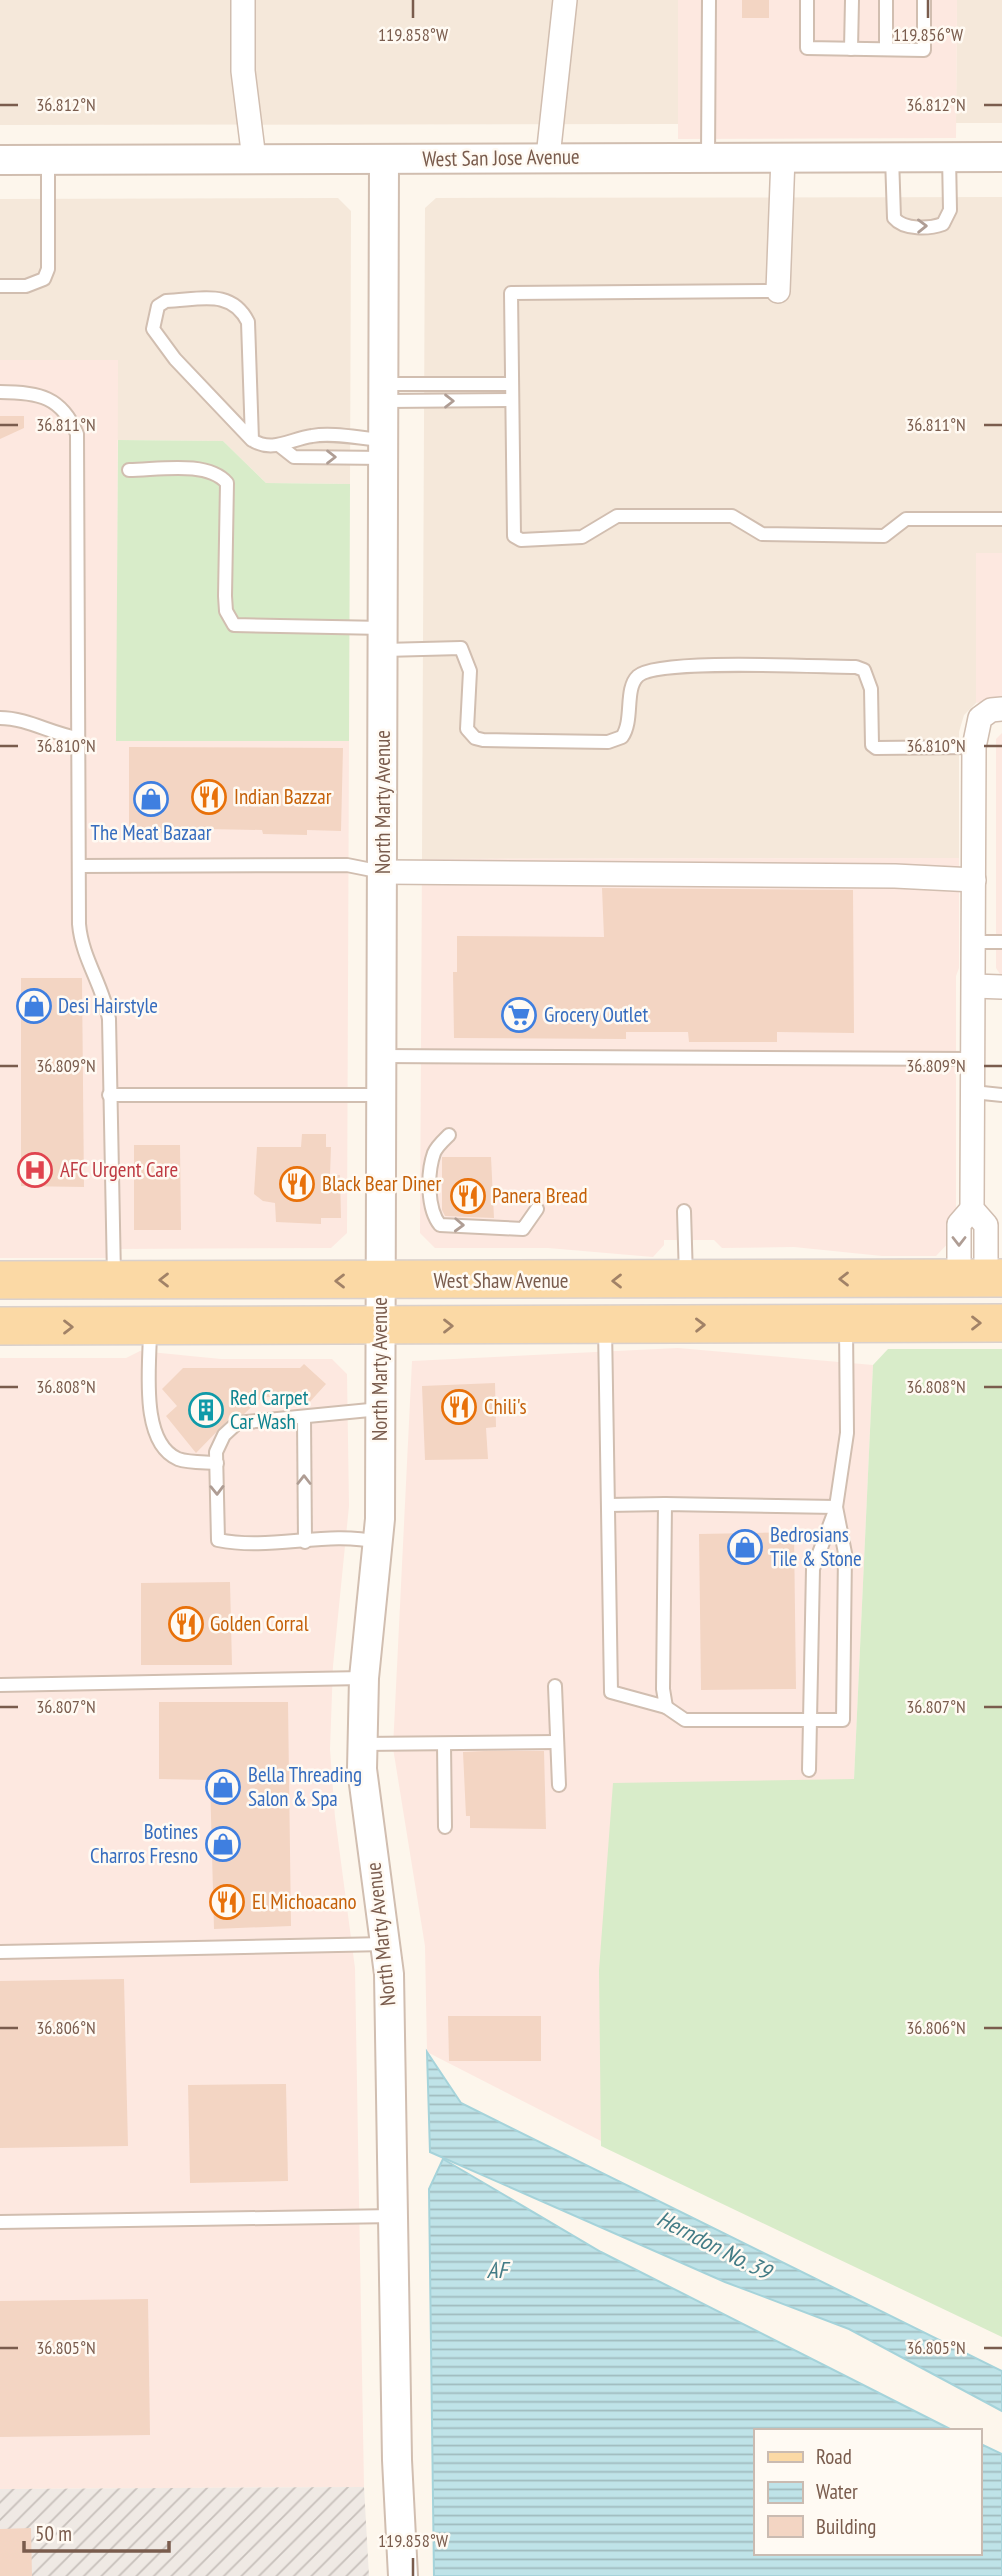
<svg xmlns="http://www.w3.org/2000/svg" width="1002" height="2576" font-family="'PT Sans Narrow',sans-serif">
<style>
.residential{fill:#f5e8da}
.commercial{fill:#fde8e0}
.industrial{fill:url(#industrial-furrows)}
.grass{fill:#d8ecc9}
.water{fill:url(#water-rules);stroke:#a5d3da;stroke-width:2}
.building{fill:#f3d5c3}
.lines{fill:none;stroke-linecap:round;stroke-linejoin:round}
.service-casing{stroke:#d1beb0;stroke-width:16}
.minor-casing{stroke:#d1beb0;stroke-width:26}
.tertiary-casing{stroke:#d1beb0;stroke-width:32}
.primary-casing{stroke:#dad1cd;stroke-width:40}
.service{stroke:#fff;stroke-width:12}
.minor{stroke:#fff;stroke-width:23}
.tertiary{stroke:#fff;stroke-width:28}
.primary{stroke:#fbd9a5;stroke-width:37}
.oneway{stroke:#af9d94}
.oneway2{stroke:#a18267}
.ticks{fill:none;stroke:#7a5c4d;stroke-width:2.5}
.labels{text-anchor:middle;stroke-width:5;stroke-linejoin:round;paint-order:stroke}
.street-label{font-size:21px;fill:#7a5c4d;stroke:#fffaf3}
.food-label{font-size:21px;fill:#c56008;stroke:#fffaf3;text-anchor:start}
.shop-label{font-size:21px;fill:#366cbe;stroke:#fffaf3;text-anchor:start}
.health-label{font-size:21px;fill:#be3a42;stroke:#fffaf3;text-anchor:start}
.culture-label{font-size:21px;fill:#0d838f;stroke:#fffaf3;text-anchor:start}
.water-label{font-size:23px;font-style:italic;fill:#437c86;stroke:#fffaf3}
.ticks-label{font-size:18px;text-anchor:middle;fill:#7a5c4d;stroke:#fffaf3;stroke-width:5;stroke-linejoin:round;paint-order:stroke}
</style>
<defs>
<pattern id="industrial-furrows" width="10" height="10" patternUnits="userSpaceOnUse" patternTransform="scale(1.75)"><rect width="10" height="10" fill="#efe9e4"/><path d="M-1 1l2-2M0 10L10 0M9 11l2-2" fill="none" stroke="#c7c0bb"/></pattern>
<pattern id="water-rules" width="6" height="5" patternUnits="userSpaceOnUse" patternTransform="scale(1.75)"><rect width="6" height="5" fill="#bfe3e8"/><path d="M0 2.5h6" fill="none" stroke="#a0bbbe"/></pattern>
</defs>
<rect width="100%" height="100%" fill="#fdf6ec"/>
<g class="residential">
<path d="M0,0H678V124L0,125Z"/>
<path d="M957,0H1002V123H956Z"/>
<path d="M1002,197V553L976,554V703L964,715L959,732V858L422,859L425,208L436,198Z"/>
<path d="M338,198L351,211L350,484L266,483L223,441L118,440L0,360V199Z"/>
</g>
<g class="commercial">
<path d="M678,0H957L956,138L678,139Z"/>
<path d="M0,360H118L117,741H349L347,1233L331,1248L115,1249L114,1258H0Z"/>
<path d="M976,553H1002V698L976,703Z"/>
<path d="M1002,733V977L996,968V739Z"/>
<path d="M959,858V968L956,976V1235L936,1256H882L794,1247L722,1248L714,1240H664V1245L653,1257L548,1248H435L420,1233L422,859Z"/>
<path d="M678,1348L873,1365L854,1780L601,2141L427,2052L425,1946L393,1748L412,1361Z"/>
<path d="M140,1351L221,1359H332L347,1374L349,1506L333,1666L330,1749L335,1817L355,1968L364,2487L0,2489V1358H126Z"/>
</g>
<path class="industrial" d="M364,2487L369,2576H0V2489Z"/>
<g class="grass">
<path d="M118,440L223,441L266,483L350,484L349,741H116Z"/>
<path d="M888,1349H1002V2337L601,2146L599,1970L613,1783L854,1779L873,1365Z"/>
</g>
<g class="water">
<path d="M427,2052L461,2103L1002,2371V2411L849,2329L725,2282L430,2152Z"/>
<path d="M443,2159L601,2252L954,2431H755V2553H979V2443L1002,2454V2576H434L429,2189Z"/>
</g>
<g class="building">
<rect x="742" y="0" width="27" height="18"/>
<path d="M0,416H24V428L0,439Z"/>
<path d="M129,747L343,748L341,831L307,830V835L263,834L262,830L206,829V834L161,833V829H129Z"/>
<path d="M602,888L853,890L854,1033L777,1032V1042H689L688,1032H626V1039L454,1038L453,972H457V936L604,937Z"/>
<path d="M21,978H82L84,1187L21,1186Z"/>
<path d="M302,1134H326V1147H331L330,1175H340L341,1218H321V1224L276,1222L275,1203L263,1201L254,1194L257,1147H301Z"/>
<path d="M134,1145H180L181,1230H134Z"/>
<path d="M442,1157H491L494,1218L445,1216L442,1210Z"/>
<path d="M304,1364L326,1384L307,1405L297,1397H262L244,1414L231,1417L196,1453L166,1416L177,1406L162,1389L183,1368H300Z"/>
<path d="M495,1383L496,1427L486,1428L488,1459L425,1460L422,1386Z"/>
<path d="M794,1532L796,1689L701,1690L699,1534Z"/>
<path d="M230,1582L232,1665H141V1583Z"/>
<path d="M159,1702H288L291,1926L214,1929L210,1780L159,1779Z"/>
<path d="M485,1751H544L546,1829L470,1828V1816H466L463,1752Z"/>
<path d="M124,1979L128,2146L0,2148V1981Z"/>
<path d="M448,2016H541V2061H449Z"/>
<path d="M286,2084L288,2181L190,2183L188,2085Z"/>
<path d="M148,2299L150,2435L0,2437V2301Z"/>
<path d="M31,2528L32,2576H0V2529Z"/>
</g>
<g class="lines">
<g class="service-casing">
<g id="service">
<path d="M807,0V48L924,50V0"/>
<path d="M851,49L852,0"/>
<path d="M886,49V0"/>
<path d="M708,157L709,0"/>
<path d="M892,157L894,218C904,230 929,229 943,224L950,210L949,156"/>
<path d="M0,286H26L44,279L48,269V159"/>
<path d="M778,291L511,293L514,536L521,540L582,537L617,516H732L762,534L884,536L906,519H1002"/>
<path d="M386,384H512"/>
<path d="M0,392C39,392 62,397 77,434L79,924C82,959 103,985 109,1019L114,1276"/>
<path d="M386,401L512,400"/>
<path d="M252,440L248,322C231,288 199,300 166,301L158,306L153,329L175,359L252,440C273,453 290,439 312,436C334,432 362,439 385,440"/>
<path d="M280,446L294,457L384,458"/>
<path d="M129,470C157,470 207,460 227,483L225,596L226,611L234,625L384,628"/>
<path d="M384,650L461,648L470,671L467,729L475,738L483,740L608,742L622,737C634,720 624,689 638,676C658,658 821,667 856,667L864,670L871,689L872,745L876,748L974,747"/>
<path d="M0,718C27,718 52,734 78,738"/>
<path d="M79,866L347,865L382,872"/>
<path d="M974,942H1002"/>
<path d="M381,1056L973,1059"/>
<path d="M973,1092L1002,1095"/>
<path d="M109,1095H381"/>
<path d="M449,1135C444,1140 437,1146 434,1153C427,1173 427,1209 440,1225L523,1229L537,1209"/>
<path d="M684,1211L686,1277"/>
<path d="M605,1327L611,1692L666,1707L663,1689L665,1504L836,1507L847,1433L846,1327"/>
<path d="M150,1330C150,1365 139,1442 178,1459C189,1463 205,1462 217,1463"/>
<path d="M304,1418L305,1542"/>
<path d="M608,1505L665,1504"/>
<path d="M378,1542C326,1530 272,1551 218,1540L216,1452L224,1435L237,1423L380,1409"/>
<path d="M0,1685L364,1678"/>
<path d="M555,1686L559,1785"/>
<path d="M666,1707L685,1720H843L845,1553L836,1507"/>
<path d="M362,1744L557,1742"/>
<path d="M444,1744L445,1827"/>
<path d="M809,1770L813,1569L836,1508"/>
<path d="M0,1952L386,1944"/>
<path d="M0,2222L395,2216"/>
</g>
</g>
<g class="minor-casing">
<g id="minor">
<path d="M243,0V71L254,159"/>
<path d="M548,157L565,0"/>
<path d="M778,291L783,157"/>
<path d="M382,872L895,876L974,880"/>
<path d="M974,986L1002,987"/>
<path d="M959,1278V1224L972,1209"/>
<path d="M986,1278V1225L972,1209L974,747L980,718L991,710L1002,709"/>
</g>
</g>
<g class="tertiary-casing">
<g id="tertiary">
<path d="M384,159L380,1519L364,1678L362,1769L389,1974L397,2460L403,2576"/>
<path d="M0,160L1002,157"/>
</g>
</g>
<g class="primary-casing">
<g id="primary">
<path d="M0,1280L1002,1278"/>
<path d="M0,1326L1002,1323"/>
</g>
</g>
<use href="#service" class="service"/>
<use href="#minor" class="minor"/>
<use href="#tertiary" class="tertiary"/>
<use href="#primary" class="primary"/>
</g>
<defs><path id="oneway-chevron" d="M-2-3.5L2.5 0L-2 3.5" fill="none" stroke-width="1.6" stroke-linecap="round" stroke-linejoin="round" transform="scale(1.75)"/></defs>
<g class="oneway">
<use href="#oneway-chevron" transform="translate(922 226) rotate(-1)"/>
<use href="#oneway-chevron" transform="translate(449 401)"/>
<use href="#oneway-chevron" transform="translate(331 457)"/>
<use href="#oneway-chevron" transform="translate(459 1225) rotate(2)"/>
<use href="#oneway-chevron" transform="translate(959 1241) rotate(90)"/>
<use href="#oneway-chevron" transform="translate(304 1480) rotate(-90)"/>
<use href="#oneway-chevron" transform="translate(217 1490) rotate(89)"/>
</g>
<g class="oneway2">
<use href="#oneway-chevron" transform="translate(844 1279) rotate(180)"/>
<use href="#oneway-chevron" transform="translate(164 1280) rotate(-180)"/>
<use href="#oneway-chevron" transform="translate(340 1281) rotate(-180)"/>
<use href="#oneway-chevron" transform="translate(617 1281) rotate(180)"/>
<use href="#oneway-chevron" transform="translate(976 1323)"/>
<use href="#oneway-chevron" transform="translate(700 1325) rotate(-1)"/>
<use href="#oneway-chevron" transform="translate(448 1326)"/>
<use href="#oneway-chevron" transform="translate(68 1327)"/>
</g>
<path class="ticks" d="M413,0V18M928,0V18M0,105H18M984,105H1002M0,425H18M984,425H1002M0,746H18M984,746H1002M0,1066H18M984,1066H1002M0,1387H18M984,1387H1002M0,1707H18M984,1707H1002M0,2028H18M984,2028H1002M0,2348H18M984,2348H1002M413,2558V2576"/>
<defs>
<g id="restaurant-ring" transform="scale(1.75)"><circle r="9.5" fill="#fffaf3" stroke="#e8710a" stroke-width="1.5"/><path d="M-5-6h1v4h1v-4h1v4h1v-4h1v5L-1.5 .5V6h-2V.5L-5-1ZM5-6V6H3V1.5H1.5Q1.5-4 5-6Z" fill="#e8710a"/></g>
<g id="shop-ring" transform="scale(1.75)"><circle r="9.5" fill="#fffaf3" stroke="#3f7fe0" stroke-width="1.5"/><path d="M-5-2.5h2.3a2.7 3.5 0 0 1 5.4 0H5L5.5 6h-11ZM-1.5-2.5h3a1.5 2.3 0 0 0-3 0Z" fill="#3f7fe0"/></g>
<g id="supermarket-ring" transform="scale(1.75)"><circle r="9.5" fill="#fffaf3" stroke="#3f7fe0" stroke-width="1.5"/><path d="M-6-5.5h2.5l.6 2H6L4.5 2H-2.5L-4.4-4H-6ZM-1.5 3.2a1.3 1.3 0 1 0 .1 0ZM3 3.2a1.3 1.3 0 1 0 .1 0Z" fill="#3f7fe0"/></g>
<g id="hospital-ring" transform="scale(1.75)"><circle r="9.5" fill="#fffaf3" stroke="#e0444e" stroke-width="1.5"/><path d="M-5-5h3v3.5h4V-5h3V5h-3V1.5h-4V5h-3Z" fill="#e0444e"/></g>
<g id="building-ring" transform="scale(1.75)"><circle r="9.5" fill="#fffaf3" stroke="#0f9aa8" stroke-width="1.5"/><path d="M-4-6H4V6H1V3H-1V6H-4ZM-2.5-4.3h1.7v1.8h-1.7ZM.8-4.3h1.7v1.8H.8ZM-2.5-1h1.7V.8h-1.7ZM.8-1h1.7V.8H.8Z" fill="#0f9aa8"/></g>
</defs>
<g fill-rule="evenodd">
<use href="#restaurant-ring" x="209" y="797"/>
<use href="#shop-ring" x="151" y="799"/>
<use href="#shop-ring" x="34" y="1006"/>
<use href="#supermarket-ring" x="519" y="1015"/>
<use href="#hospital-ring" x="35" y="1170"/>
<use href="#restaurant-ring" x="297" y="1184"/>
<use href="#restaurant-ring" x="468" y="1196"/>
<use href="#restaurant-ring" x="459" y="1407"/>
<use href="#building-ring" x="206" y="1410"/>
<use href="#shop-ring" x="745" y="1547"/>
<use href="#restaurant-ring" x="186" y="1624"/>
<use href="#shop-ring" x="223" y="1787"/>
<use href="#shop-ring" x="223" y="1844"/>
<use href="#restaurant-ring" x="227" y="1902"/>
</g>
<g class="labels">
<g class="street-label">
<text transform="translate(501 158) rotate(-1)" y="7">West San Jose Avenue</text>
<text transform="translate(383 802) rotate(-90)" y="7">North Marty Avenue</text>
<text x="501" y="1288">West Shaw Avenue</text>
<text transform="translate(380 1369) rotate(-90)" y="7">North Marty Avenue</text>
<text transform="translate(381 1934) rotate(-96)" y="7">North Marty Avenue</text>
</g>
<g class="food-label">
<text x="234" y="804">Indian Bazzar</text>
<text x="322" y="1191">Black Bear Diner</text>
<text x="492" y="1203">Panera Bread</text>
<text x="484" y="1414">Chili's</text>
<text x="210" y="1631">Golden Corral</text>
<text x="252" y="1909">El Michoacano</text>
</g>
<g class="shop-label">
<text x="151" y="840" text-anchor="middle">The Meat Bazaar</text>
<text x="58" y="1013">Desi Hairstyle</text>
<text x="544" y="1022">Grocery Outlet</text>
<text x="770" y="1542">Bedrosians<tspan x="770" dy="24">Tile &amp; Stone</tspan></text>
<text x="248" y="1782">Bella Threading<tspan x="248" dy="24">Salon &amp; Spa</tspan></text>
<text x="198" y="1839" text-anchor="end">Botines<tspan x="198" dy="24">Charros Fresno</tspan></text>
</g>
<g class="health-label">
<text x="60" y="1177">AFC Urgent Care</text>
</g>
<g class="culture-label">
<text x="230" y="1405">Red Carpet<tspan x="230" dy="24">Car Wash</tspan></text>
</g>
<g class="water-label">
<text transform="translate(714 2245) rotate(27)" y="8">Herndon No. 39</text>
<text x="497" y="2278">AF</text>
</g>
</g>
<g class="ticks-label">
<text x="413" y="41">119.858°W</text>
<text x="928" y="41">119.856°W</text>
<text x="66" y="111">36.812°N</text>
<text x="936" y="111">36.812°N</text>
<text x="66" y="431">36.811°N</text>
<text x="936" y="431">36.811°N</text>
<text x="66" y="752">36.810°N</text>
<text x="936" y="752">36.810°N</text>
<text x="66" y="1072">36.809°N</text>
<text x="936" y="1072">36.809°N</text>
<text x="66" y="1393">36.808°N</text>
<text x="936" y="1393">36.808°N</text>
<text x="66" y="1713">36.807°N</text>
<text x="936" y="1713">36.807°N</text>
<text x="66" y="2034">36.806°N</text>
<text x="936" y="2034">36.806°N</text>
<text x="66" y="2354">36.805°N</text>
<text x="936" y="2354">36.805°N</text>
<text x="413" y="2547">119.858°W</text>
</g>
<rect x="754" y="2429" width="228" height="126" fill="#fffaf3" stroke="#cabbb1" stroke-width="2"/>
<rect x="768" y="2452" width="35" height="10" fill="#fbd9a5" stroke="#cabbb1" stroke-width="2"/>
<text x="816" y="2464" font-size="21" fill="#7a5c4d">Road</text>
<rect x="768" y="2482" width="35" height="21" fill="url(#water-rules)" stroke="#cabbb1" stroke-width="2"/>
<text x="816" y="2499" font-size="21" fill="#7a5c4d">Water</text>
<rect x="768" y="2516" width="35" height="21" fill="#f3d5c3" stroke="#cabbb1" stroke-width="2"/>
<text x="816" y="2534" font-size="21" fill="#7a5c4d">Building</text>
<path d="M24 2541v10h145v-10" fill="none" stroke="#7a5c4d" stroke-width="3.5"/>
<text x="35" y="2541" font-size="21" fill="#7a5c4d" stroke="#fffaf3" stroke-width="5" paint-order="stroke">50 m</text>
</svg>
